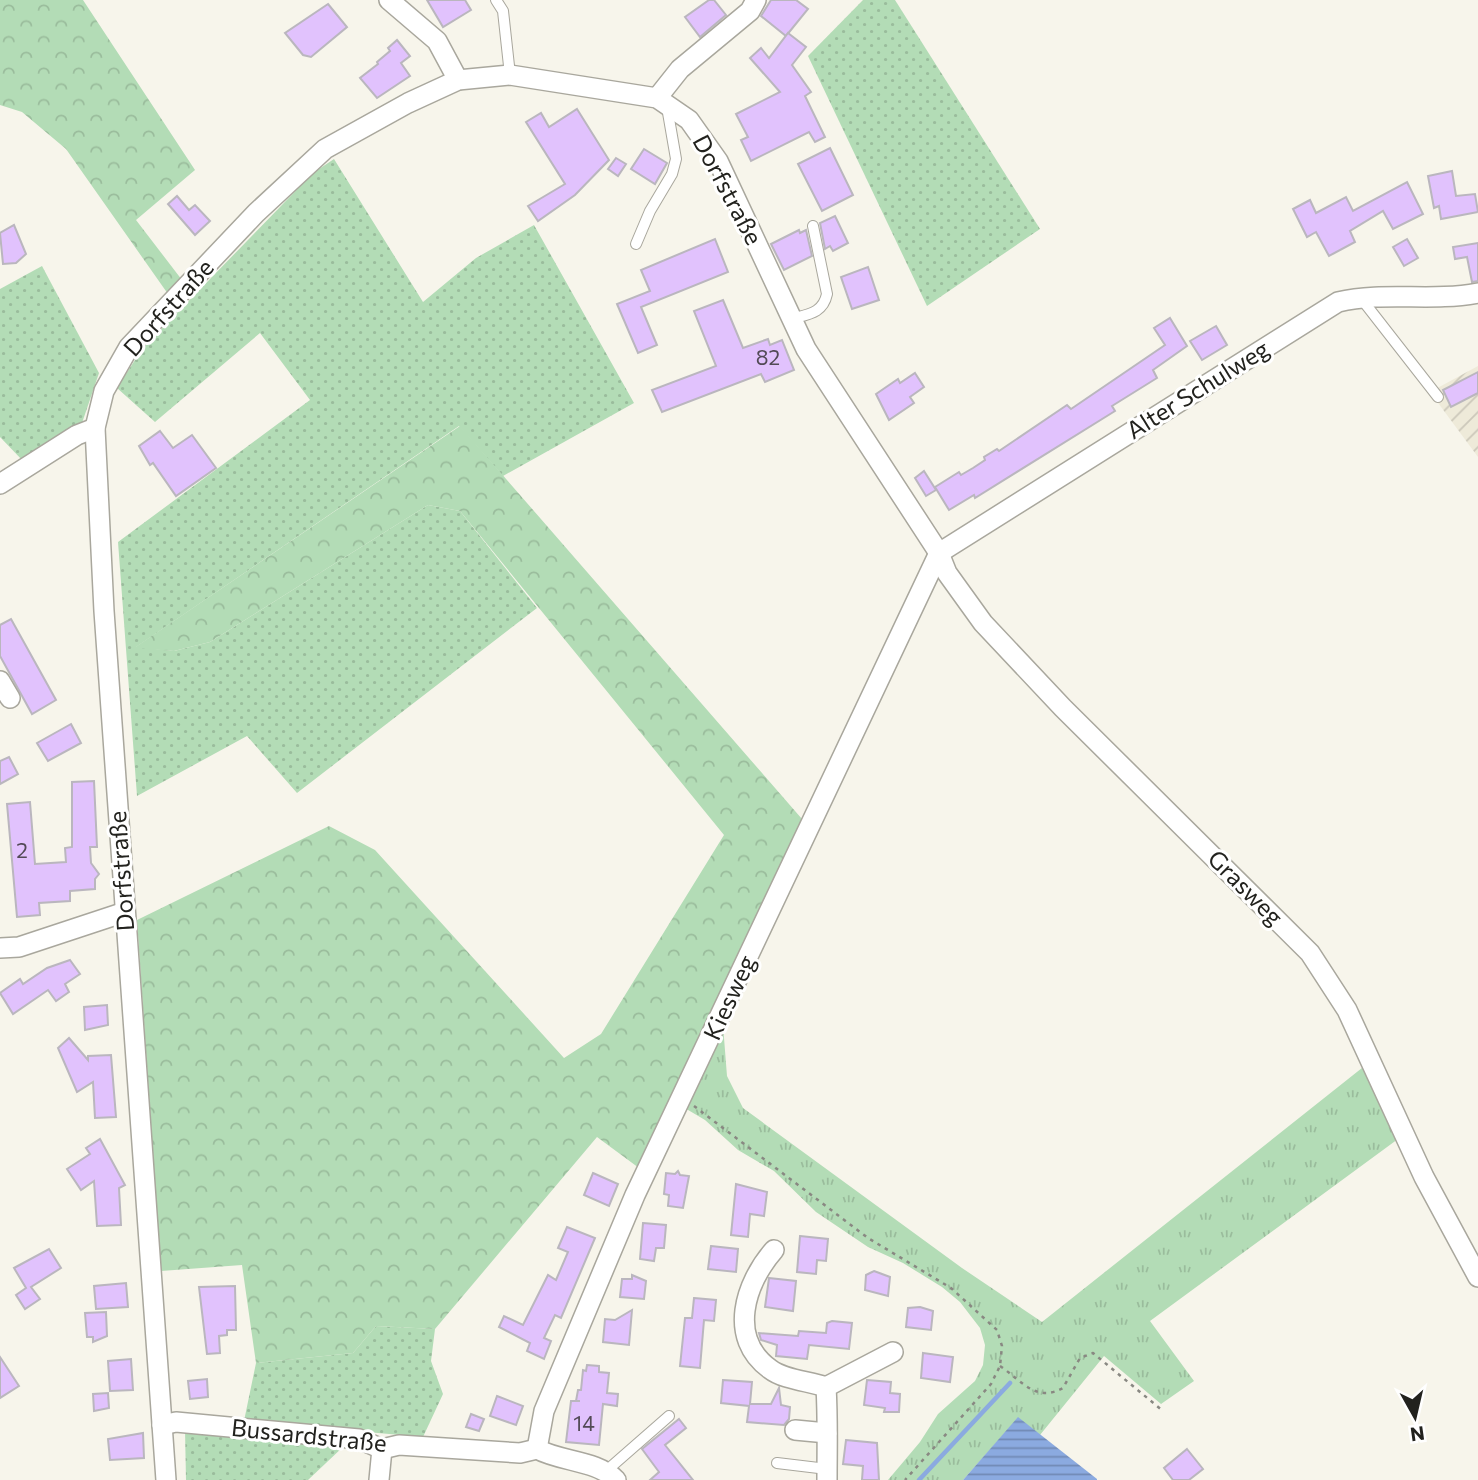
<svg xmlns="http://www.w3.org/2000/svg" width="1478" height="1480" font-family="Commissioner,sans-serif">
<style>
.industrial{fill:url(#industrial-furrows)}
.grass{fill:url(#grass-dots)}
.forest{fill:url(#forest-crowns)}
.park{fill:url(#park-tufts)}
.water{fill:url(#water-rules)}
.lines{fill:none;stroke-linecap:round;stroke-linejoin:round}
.stream{stroke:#8baae0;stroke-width:4.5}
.building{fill:#e1c2fd;stroke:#bab6be;stroke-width:2}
.service-casing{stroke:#a9a79d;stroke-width:12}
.minor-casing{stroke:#a9a79d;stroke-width:22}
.path{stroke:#898882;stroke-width:2.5;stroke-dasharray:3.5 5;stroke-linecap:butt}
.service{stroke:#fff;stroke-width:10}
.minor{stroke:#fff;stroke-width:19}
.labels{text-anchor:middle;stroke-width:6;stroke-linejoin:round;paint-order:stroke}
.number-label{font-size:21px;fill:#524a56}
.street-label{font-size:24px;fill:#22221e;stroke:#fff}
</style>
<defs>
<pattern id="industrial-furrows" width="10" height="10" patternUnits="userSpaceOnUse" patternTransform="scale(1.75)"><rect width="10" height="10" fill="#eeead9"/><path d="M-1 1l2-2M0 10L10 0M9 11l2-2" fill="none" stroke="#ccc8ba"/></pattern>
<pattern id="grass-dots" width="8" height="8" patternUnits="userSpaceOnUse" patternTransform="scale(1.75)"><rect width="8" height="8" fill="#b3dcb6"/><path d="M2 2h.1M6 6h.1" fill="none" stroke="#9abc9c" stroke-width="1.8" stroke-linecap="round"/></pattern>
<pattern id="forest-crowns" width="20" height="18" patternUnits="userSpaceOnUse" patternTransform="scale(1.75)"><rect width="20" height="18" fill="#b3dcb6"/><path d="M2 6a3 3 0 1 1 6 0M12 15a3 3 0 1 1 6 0" fill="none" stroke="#9abc9c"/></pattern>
<pattern id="park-tufts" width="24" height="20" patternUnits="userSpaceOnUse" patternTransform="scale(1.75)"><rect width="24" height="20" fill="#b3dcb6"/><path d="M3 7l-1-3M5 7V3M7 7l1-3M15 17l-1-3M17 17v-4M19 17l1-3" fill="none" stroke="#9abc9c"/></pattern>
<pattern id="water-rules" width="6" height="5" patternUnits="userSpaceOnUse" patternTransform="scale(1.75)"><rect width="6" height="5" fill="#8baae0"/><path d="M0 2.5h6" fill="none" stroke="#718ab5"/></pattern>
</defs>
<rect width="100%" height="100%" fill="#f7f5eb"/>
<path class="industrial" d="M1478,366V457L1430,392Z"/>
<g class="grass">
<path d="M863,0H895L1040,229L927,306L808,56Z"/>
<path d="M334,159L423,302L476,258L534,225L634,403L503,476L459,426L136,647L174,651L210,642L428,505L460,511L537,608L297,793L247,736L137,796L118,542L310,400L260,333L155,422L117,388L142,349L313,173Z"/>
<path d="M42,266L99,373L82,423L24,462L0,437V289Z"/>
<path d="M376,1326L435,1329L431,1361L443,1394L423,1437L244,1421L256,1363L353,1353Z"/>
<path d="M185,1430L344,1446L308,1480H186Z"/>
</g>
<g class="forest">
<path d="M0,0H83L195,170L136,220L182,280L168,294L66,149L22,112L0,105Z"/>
<path d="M460,426L802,819L639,1168L597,1137L435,1329L376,1326L353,1353L256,1363L242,1265L161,1271L137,920L329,826L375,850L564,1058L601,1034L724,835L460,511L428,505L210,642L174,651L134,648Z"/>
</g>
<path class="park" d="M723,1025L727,1076L743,1108L962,1268L1042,1322L1367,1064L1398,1139L1150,1321L1194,1381L1161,1404L1104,1356L1040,1435L1018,1418L963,1480H888L920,1442L938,1414L975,1381L983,1365L985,1345L980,1328L960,1302L942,1287L903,1263L868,1247L816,1212L774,1171L738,1150L705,1120L683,1107Z"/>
<path class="water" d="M1018,1417L1097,1479V1480H963Z"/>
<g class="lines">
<path class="stream" d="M919,1480L1010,1383"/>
</g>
<g class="building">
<path d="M427,0H465L471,10L443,27Z"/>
<path d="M709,0H714L726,15L700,37L685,17Z"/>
<path d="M771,0H796L808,9L786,36L761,16Z"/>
<path d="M328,4L347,27L311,57L303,55L285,33Z"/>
<path d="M788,33L806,47L792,65L811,92L805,96L825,137L815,142L809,132L751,161L741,140L748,137L736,114L780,92L750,58L761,48L769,58Z"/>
<path d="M397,40L410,56L401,63L410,76L377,98L360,78L378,64L377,62L390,51L388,48Z"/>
<path d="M577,109L609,160L575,195L538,221L528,206L565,184L526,122L541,113L549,127Z"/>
<path d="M830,148L853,195L822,211L798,164Z"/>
<path d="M644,149L667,163L655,184L631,169Z"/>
<path d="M616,158L626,164L618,176L608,169Z"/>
<path d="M1452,171L1456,196L1475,194L1478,212L1441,219L1439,206L1434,208L1428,176Z"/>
<path d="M1407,182L1423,214L1393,229L1383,211L1350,231L1355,242L1329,256L1316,232L1307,237L1293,209L1310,200L1316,213L1346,197L1353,211Z"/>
<path d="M177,196L189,210L195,205L210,221L195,235L168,204Z"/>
<path d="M835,216L848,243L833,251L830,246L825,249L820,223Z"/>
<path d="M14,225L26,254L16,263L3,264L0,233Z"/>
<path d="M799,230L800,233L806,230L812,256L784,270L771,244Z"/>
<path d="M715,239L728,272L641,307L657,345L638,353L617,304L650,291L641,270Z"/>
<path d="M1407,239L1418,258L1404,266L1393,247Z"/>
<path d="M1478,243V281L1472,282L1467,257L1455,259L1453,247Z"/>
<path d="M868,267L879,300L852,309L841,277Z"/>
<path d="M723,300L743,348L768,339L770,345L782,340L794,370L765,382L761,374L662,412L652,390L716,366L694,311Z"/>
<path d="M1170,318L1187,346L1153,370L1157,378L1112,406L1115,411L975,498L974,495L949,510L935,487L959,472L961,475L973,468L985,460L984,457L997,449L999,451L1067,405L1071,409L1165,345L1154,328Z"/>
<path d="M1216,326L1227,345L1202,360L1190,341Z"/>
<path d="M1478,372V393L1451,407L1443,390Z"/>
<path d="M915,373L924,387L910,397L914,403L889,420L876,394L898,379L900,383Z"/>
<path d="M160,431L173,448L192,435L216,468L176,496L153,463L150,465L139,446Z"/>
<path d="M924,471L936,490L926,496L915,478Z"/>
<path d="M11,619L56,700L32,714L0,656V625Z"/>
<path d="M71,724L81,743L48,761L37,743Z"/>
<path d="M9,757L18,774L0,784V761Z"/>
<path d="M94,781L97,847H90L91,863L99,874L95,879V889L70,891V901L39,903L40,915L17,917L7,804L30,802L35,864L66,862L65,848L72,847V782Z"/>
<path d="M70,960L80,974L65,984L69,992L56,1001L48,990L13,1014L0,993L20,979L23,984L47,968Z"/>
<path d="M107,1005L108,1025L85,1030L84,1007Z"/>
<path d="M69,1038L88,1060V1056L111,1055L116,1117L95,1118L93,1082L77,1092L58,1048Z"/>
<path d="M100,1139L125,1185L119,1188L121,1225L97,1226L94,1181L81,1190L67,1169L90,1154L86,1148Z"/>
<path d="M678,1171L680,1175L689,1176L683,1208L668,1206L669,1195L664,1194L666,1173L675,1174Z"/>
<path d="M593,1173L618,1184L609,1206L584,1195Z"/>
<path d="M736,1184L767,1192L764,1216L750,1214L748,1237L731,1235Z"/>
<path d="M643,1223L666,1225L664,1248H656L654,1261L640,1259Z"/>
<path d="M567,1227L595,1238L561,1318L555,1315L544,1338L551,1341L544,1359L527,1351L530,1343L499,1327L504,1316L523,1325L548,1275L556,1280L568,1252L558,1248Z"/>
<path d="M800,1236L828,1239L826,1261L817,1260L816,1274L797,1272Z"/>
<path d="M711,1246L738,1249L736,1272L708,1269Z"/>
<path d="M49,1249L61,1268L31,1287L40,1299L25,1309L16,1295L26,1288L14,1268Z"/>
<path d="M874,1271L890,1277L888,1296L865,1290L866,1275Z"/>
<path d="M632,1275L646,1281L644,1299L620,1297L622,1279H632Z"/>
<path d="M769,1278L796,1281L793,1311L765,1307Z"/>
<path d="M126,1283L128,1307L96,1309L94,1286Z"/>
<path d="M235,1286L236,1330H227V1335L219,1336L220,1353L207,1354L199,1287Z"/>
<path d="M694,1298L716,1300L714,1321L704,1320L700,1368L680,1366L685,1318H692Z"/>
<path d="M920,1307L933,1311L931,1330L906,1327L908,1308Z"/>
<path d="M632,1310L629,1345L603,1342L605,1319L615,1320Z"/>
<path d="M106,1312L107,1336L93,1342V1337H87L85,1313Z"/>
<path d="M832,1321L852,1323L849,1349L809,1345L807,1359L776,1356L777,1345L761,1340L759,1333L798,1336L799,1331L826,1333L827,1323Z"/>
<path d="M923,1353L953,1357L950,1382L921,1378Z"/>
<path d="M0,1357L19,1386L0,1398Z"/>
<path d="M131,1359L133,1390L110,1391L108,1361Z"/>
<path d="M587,1365L599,1366V1372L609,1373L607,1393L618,1394L617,1406L603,1404L599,1445L566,1442L571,1401H580H576L578,1390H581L583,1370L586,1371Z"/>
<path d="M207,1379L208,1397L190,1399L188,1381Z"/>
<path d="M723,1380L752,1382L750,1404H771L779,1388L781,1405L790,1407L789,1419L784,1425L747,1422L749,1406L721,1403Z"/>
<path d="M867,1380L891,1382L890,1393L900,1394L899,1412H884L885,1408L864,1405Z"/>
<path d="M108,1393L109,1408L94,1411L93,1394Z"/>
<path d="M497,1396L523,1406L516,1425L490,1416Z"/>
<path d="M471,1414L484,1419L479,1431L466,1427Z"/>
<path d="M679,1419L686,1428L665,1445L693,1480H650L659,1472L642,1449Z"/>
<path d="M143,1433L144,1458L110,1460L108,1439Z"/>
<path d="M846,1440L877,1443L879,1480H862L863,1466L843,1464Z"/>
<path d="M1187,1449L1203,1469L1189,1480H1173L1164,1468Z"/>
</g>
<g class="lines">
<g class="service-casing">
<g id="service">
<path d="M496,0L503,11L510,75"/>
<path d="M636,244L650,211L672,174L676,159L667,107"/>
<path d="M1360,297L1438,397"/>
<path d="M791,319C809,314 823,313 827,294L813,226"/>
<path d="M777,1463L827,1469"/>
<path d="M605,1472L669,1416"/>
</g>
</g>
<g class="minor-casing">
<g id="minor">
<path d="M389,0L437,41L458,80"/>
<path d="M657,98L680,69L750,11L756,0"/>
<path d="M0,484L77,435L95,428"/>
<path d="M939,553L1338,302C1384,291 1431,302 1478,293"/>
<path d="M0,681L10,698"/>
<path d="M0,948L19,947L125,912"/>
<path d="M774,1250C745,1283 727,1338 770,1369C784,1380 809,1381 826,1387"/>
<path d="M162,1425L176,1422L359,1439L382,1449L399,1445L520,1453L537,1449C561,1462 597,1460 616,1480"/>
<path d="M795,1430L827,1433"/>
<path d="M537,1449L544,1411L635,1195L939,553"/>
<path d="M166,1480L104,611L95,428L104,391L129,347L256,213L325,149L408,103L458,80L510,75L657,98L689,120L718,161L806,349L939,553L947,573L983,623L1063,708L1310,953L1347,1010L1424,1177L1478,1277"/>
<path d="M379,1480L382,1449"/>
<path d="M827,1480C827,1449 828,1419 826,1387L893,1352"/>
</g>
</g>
<g class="path">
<path d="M694,1106L868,1238L951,1288L997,1330L1002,1346L1000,1366L991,1384L905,1480"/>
<path d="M1000,1366C1022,1381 1036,1403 1063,1388L1080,1358L1093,1353L1163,1411"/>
</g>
<use href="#service" class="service"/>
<use href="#minor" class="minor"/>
</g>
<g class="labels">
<g class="number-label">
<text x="768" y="365">82</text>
<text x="22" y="858">2</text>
<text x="584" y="1431">14</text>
</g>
<g class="street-label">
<text transform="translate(727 190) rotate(62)" y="8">Dorfstraße</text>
<text transform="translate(169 308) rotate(-48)" y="8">Dorfstraße</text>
<text transform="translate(1198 390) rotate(-32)" y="8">Alter Schulweg</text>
<text transform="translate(122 871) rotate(-94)" y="8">Dorfstraße</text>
<text transform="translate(1245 888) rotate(45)" y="8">Grasweg</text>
<text transform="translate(730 998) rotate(-65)" y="8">Kiesweg</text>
<text transform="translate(309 1436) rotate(6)" y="8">Bussardstraße</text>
</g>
</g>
<g transform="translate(1415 1417) rotate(172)" stroke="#ffffff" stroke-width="5" paint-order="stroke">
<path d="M0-5L12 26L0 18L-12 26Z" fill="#22221e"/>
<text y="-10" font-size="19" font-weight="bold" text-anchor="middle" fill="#22221e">N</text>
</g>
</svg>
